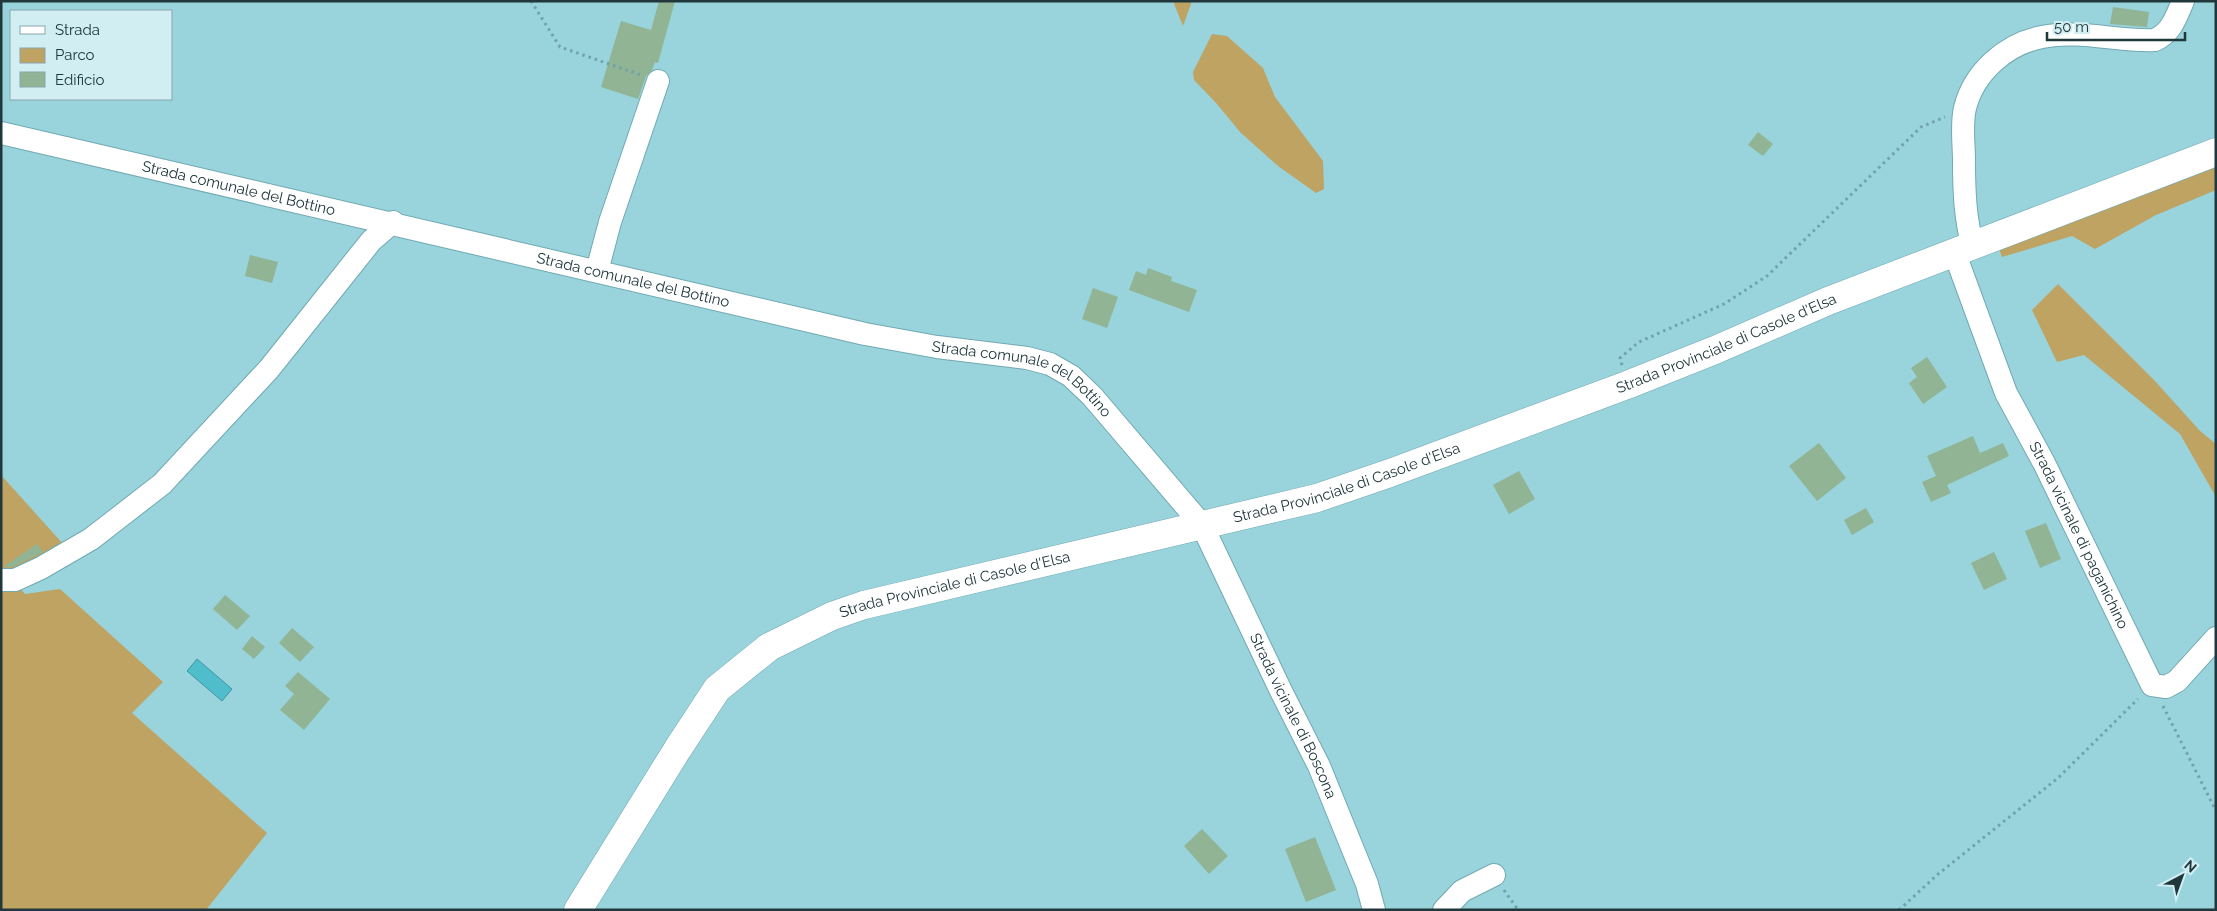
<svg xmlns="http://www.w3.org/2000/svg" width="2217" height="911" font-family="Raleway,sans-serif">
<style>
.green{fill:#bea363}
.water{fill:#50bdcc;stroke:#4295a0}
.building{fill:#90b494}
.lines{fill:none;stroke-linecap:round;stroke-linejoin:round}
.minor-casing{stroke:#70a9b2;stroke-width:24}
.major-casing{stroke:#70a9b2;stroke-width:29}
.path{stroke:#72a1a8;stroke-width:3;stroke-dasharray:2.5 4;stroke-linecap:butt}
.minor{stroke:#fff;stroke-width:22}
.major{stroke:#fff;stroke-width:28}
.labels{text-anchor:middle;stroke-width:4.5;stroke-linejoin:round;paint-order:stroke}
.street-label{font-size:15px;fill:#20383b;stroke:#d1eef2}
</style>
<rect width="100%" height="100%" fill="#99d3dc"/>
<g class="green">
<path d="M1173,1H1192L1183,26Z"/>
<path d="M1212,34L1227,36L1263,68L1275,97L1323,161L1324,189L1316,193L1278,166L1240,132L1217,104L1194,80L1193,72Z"/>
<path d="M2216,163V190L2156,215L2095,249L2072,236L2002,257L1998,246Z"/>
<path d="M2058,284L2155,381L2200,431L2216,444V497L2180,434L2084,355L2057,362L2032,310Z"/>
<path d="M1,475L64,545L1,576Z"/>
<path d="M17,585L25,594L60,589L163,682L132,713L267,833L206,910H1V842L3,840L1,838V586Z"/>
</g>
<path class="water" d="M197,659L232,689L222,701L187,671Z"/>
<g class="building">
<path d="M659,1H675L658,63L655,62L652,70L646,76L638,99L601,87L621,21L651,30Z"/>
<path d="M2113,7L2149,12L2147,27L2110,24Z"/>
<path d="M1758,132L1773,144L1763,156L1748,145Z"/>
<path d="M250,255L278,262L272,283L245,276Z"/>
<path d="M1148,268L1172,277L1171,281L1197,290L1189,312L1129,290L1136,271L1146,275Z"/>
<path d="M1093,288L1118,297L1107,328L1082,319Z"/>
<path d="M1927,357L1947,387L1923,404L1909,383L1917,377L1911,368Z"/>
<path d="M1973,436L1980,453L2003,443L2009,456L1947,485L1951,493L1931,502L1922,482L1936,476L1927,456Z"/>
<path d="M1819,443L1846,478L1817,501L1789,466Z"/>
<path d="M1519,471L1535,499L1509,514L1493,485Z"/>
<path d="M1866,508L1874,522L1852,535L1844,520Z"/>
<path d="M2046,523L2061,559L2040,568L2025,531Z"/>
<path d="M37,544L43,552L12,567H3Z"/>
<path d="M1994,552L2007,579L1984,590L1971,563Z"/>
<path d="M225,595L250,616L237,630L213,609Z"/>
<path d="M292,628L314,647L300,662L279,643Z"/>
<path d="M252,636L265,647L254,659L242,649Z"/>
<path d="M298,672L330,699L304,730L280,710L294,694L285,686Z"/>
<path d="M1202,829L1228,856L1209,874L1184,846Z"/>
<path d="M1315,837L1336,890L1306,902L1285,849Z"/>
</g>
<g class="lines">
<g class="minor-casing">
<g id="minor">
<path id="s1" d="M1,133L865,334L937,347L1027,358L1050,364L1071,376L1092,396L1202,525L1281,691L1319,766L1367,884L1374,910"/>
<path d="M1973,247C1965,219 1964,190 1964,161C1964,144 1961,124 1965,108C1974,72 2006,44 2042,37C2080,29 2118,42 2155,40C2172,32 2176,17 2183,1"/>
<path id="s2" d="M1955,254L2006,393L2044,463L2152,685L2166,687L2177,681L2216,638"/>
<path d="M597,271L610,222L658,81"/>
<path d="M1,580H15L41,568L91,539L162,484L269,369L371,241L393,222"/>
<path d="M1444,910L1462,891L1494,875"/>
</g>
</g>
<g class="major-casing">
<g id="major">
<path id="s3" d="M578,910L677,750L717,689L769,647L832,616L864,605L1317,498L1390,473L1627,385L1715,350L1828,301L2216,152"/>
</g>
</g>
<g class="path">
<path d="M531,1L560,47L641,75"/>
<path d="M1622,365L1620,358L1639,342L1724,304L1767,276L1921,127L1945,117"/>
<path d="M2163,706L2216,811"/>
<path d="M1504,890L1518,910"/>
<path d="M1899,910L1937,875L2058,778L2138,699"/>
</g>
<use href="#minor" class="minor"/>
<use href="#major" class="major"/>
</g>
<g class="labels">
<g class="street-label">
<text dy="5" stroke="none"><textPath href="#s1" startOffset="244">Strada comunale del Bottino</textPath></text>
<text dy="5" stroke="none"><textPath href="#s1" startOffset="649">Strada comunale del Bottino</textPath></text>
<text dy="5" stroke="none"><textPath href="#s3" startOffset="1335">Strada Provinciale di Casole d'Elsa</textPath></text>
<text dy="5" stroke="none"><textPath href="#s1" startOffset="1054">Strada comunale del Bottino</textPath></text>
<text dy="5" stroke="none"><textPath href="#s3" startOffset="930">Strada Provinciale di Casole d'Elsa</textPath></text>
<text dy="5" stroke="none"><textPath href="#s2" startOffset="308">Strada vicinale di paganichino</textPath></text>
<text dy="5" stroke="none"><textPath href="#s3" startOffset="525">Strada Provinciale di Casole d'Elsa</textPath></text>
<text dy="5" stroke="none"><textPath href="#s1" startOffset="1509">Strada vicinale di Boscona</textPath></text>
</g>
</g>
<rect width="2217" height="911" fill="none" stroke="#20383b" stroke-width="5"/>
<rect x="10" y="10" width="162" height="90" fill="#d1eef2" stroke="#8aa5a9"/>
<rect x="20" y="26" width="25" height="8" fill="#ffffff" stroke="#8aa5a9"/>
<text x="55" y="35" font-size="15" fill="#20383b">Strada</text>
<rect x="20" y="48" width="25" height="15" fill="#bea363" stroke="#8aa5a9"/>
<text x="55" y="60" font-size="15" fill="#20383b">Parco</text>
<rect x="20" y="72" width="25" height="15" fill="#90b494" stroke="#8aa5a9"/>
<text x="55" y="85" font-size="15" fill="#20383b">Edificio</text>
<g transform="translate(2182 876) rotate(41)" stroke="#d1eef2" stroke-width="4" paint-order="stroke">
<path d="M0-4L9 19L0 12L-9 19Z" fill="#20383b"/>
<text y="-8" font-size="14" font-weight="bold" text-anchor="middle" fill="#20383b">N</text>
</g>
<path d="M2047 32v8h138v-8" fill="none" stroke="#20383b" stroke-width="2.5"/>
<text x="2054" y="32" font-size="15" fill="#20383b" stroke="#d1eef2" stroke-width="4" paint-order="stroke">50 m</text>
</svg>
